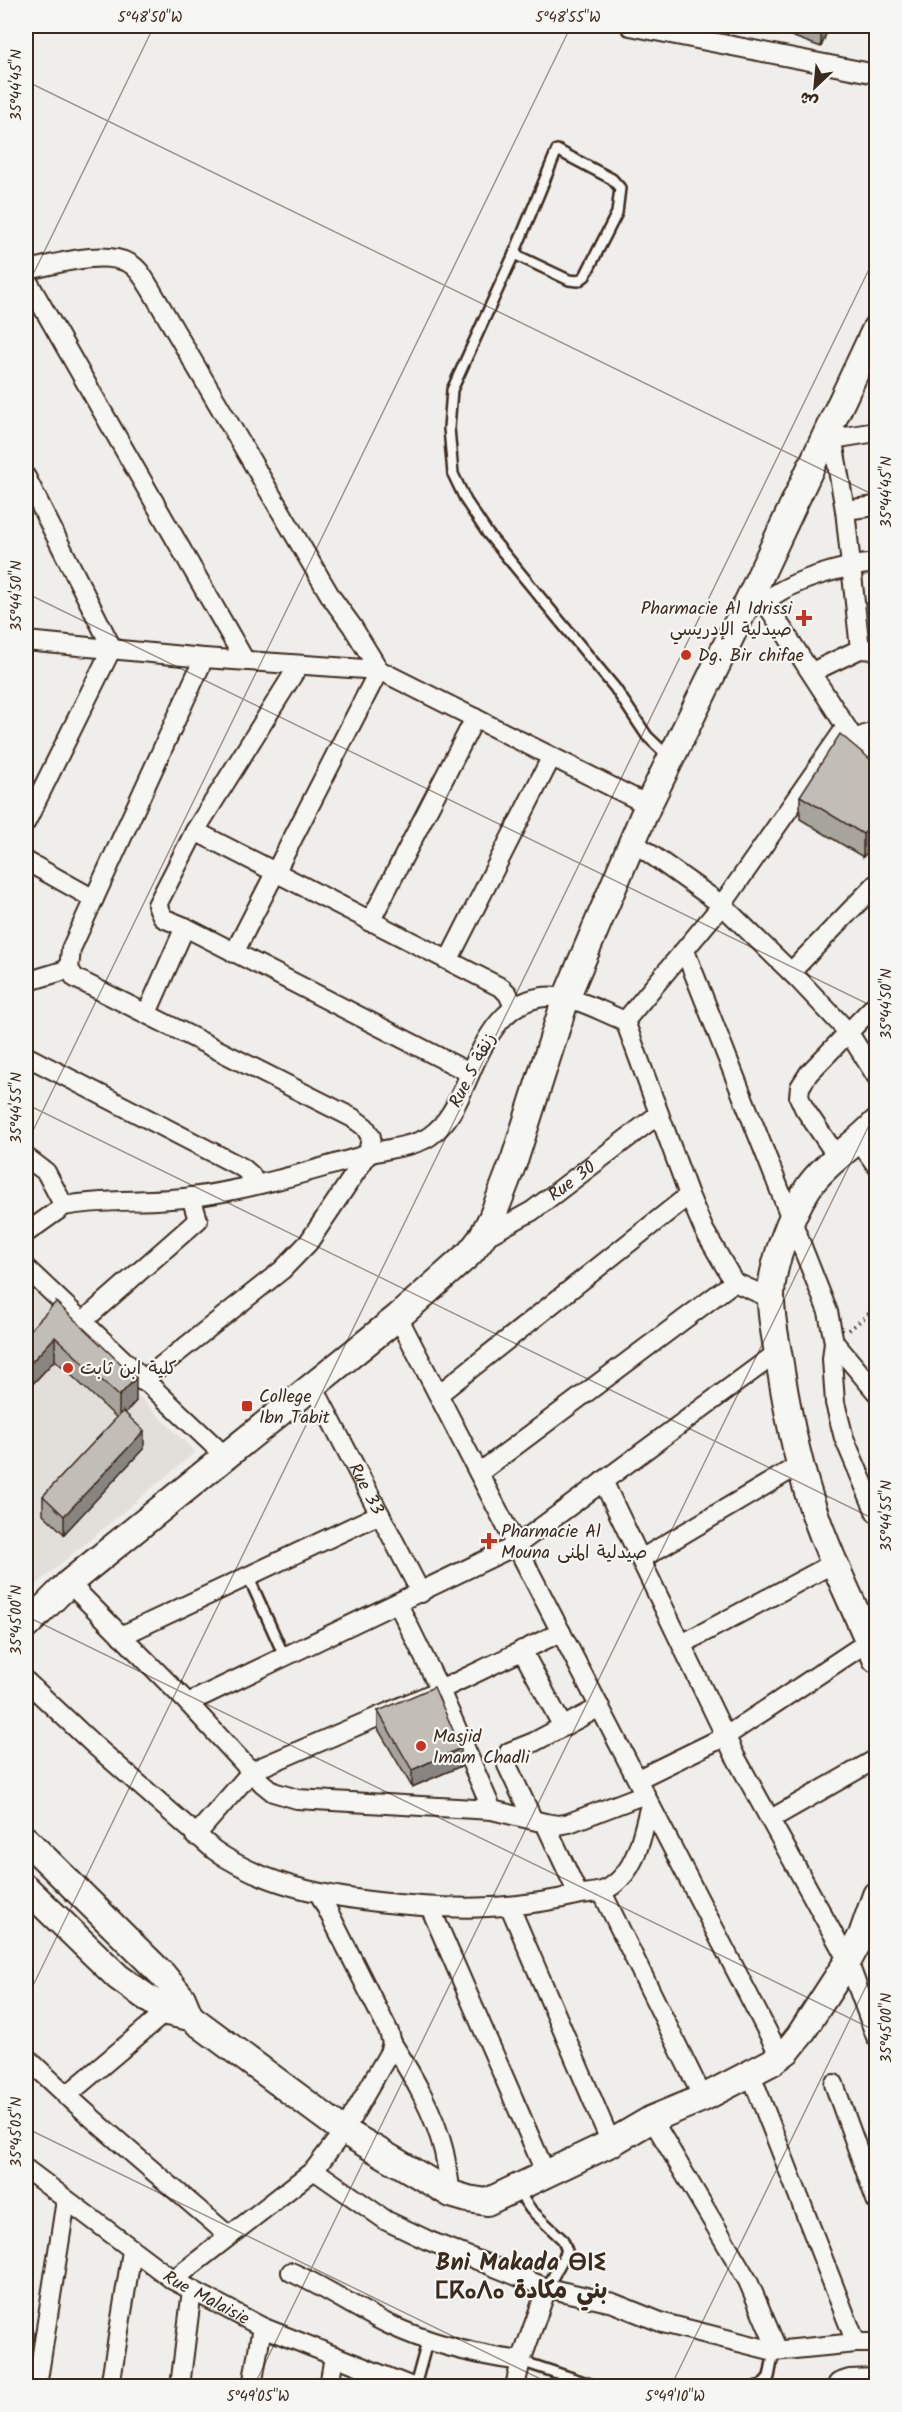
<svg xmlns="http://www.w3.org/2000/svg" width="902" height="2412" font-family="Kalam,'Playpen Sans Arabic','Noto Sans Tifinagh',sans-serif">
<style>
.built{fill:#e2dfdb}
.lines{fill:none;stroke-linecap:round;stroke-linejoin:round}
.lane-casing{stroke:#3b2a1e;stroke-width:14}
.street-casing{stroke:#3b2a1e;stroke-width:22}
.secondary-casing{stroke:#3b2a1e;stroke-width:30}
.path{stroke:#3b2a1e;stroke-width:4;stroke-dasharray:1.5 4.5;stroke-linecap:butt}
.lane{stroke:#f6f6f2;stroke-width:9}
.street{stroke:#f6f6f2;stroke-width:18}
.secondary{stroke:#f6f6f2;stroke-width:26}
.wall{fill:#a7a39d;stroke:#3b2a1e;stroke-width:1.5}
.shaded-wall{fill:#888480;stroke:#3b2a1e;stroke-width:1.5}
.building{fill:#c2bdb7;stroke:#3b2a1e;stroke-width:1.5}
.ticks{fill:none;stroke:#3b2a1e;stroke-width:1.5;stroke-opacity:0.45}
.poi-dot{fill:#c8321e;stroke:#f6f6f2;stroke-width:2}
.labels{text-anchor:middle;stroke-width:4.5;stroke-linejoin:round;paint-order:stroke}
.poi-label{font-size:18px;fill:#3b2a1e;stroke:#f6f6f2;text-anchor:start}
.street-label{font-size:18px;fill:#3b2a1e;stroke:#f6f6f2}
.district-label{font-size:24px;font-weight:bold;fill:#3b2a1e;stroke:#f6f6f2}
.neatline{fill:none;stroke:#3b2a1e;stroke-width:2}
.ticks-label{font-size:15px;text-anchor:middle;fill:#3b2a1e}
</style>
<rect width="100%" height="100%" fill="#efeeea"/>
<filter id="ink" filterUnits="userSpaceOnUse"><feTurbulence type="fractalNoise" baseFrequency=".0167" numOctaves="2"/><feDisplacementMap in="SourceGraphic" scale="12" xChannelSelector="R" yChannelSelector="G"/><feConvolveMatrix kernelMatrix="1 2 1 2 8 2 1 2 1" color-interpolation-filters="sRGB"/></filter>
<g filter="url(#ink)">
<path class="built" d="M26,1284L195,1452L26,1593Z"/>
<g class="lines">
<g class="lane-casing">
<g id="lane">
<path d="M557,150L612,179L620,188L617,213L585,276L578,281L569,280L514,254Z"/>
<path d="M514,254L452,390L449,428L453,474L466,501L488,534L615,688L647,736L670,758"/>
<path d="M248,1576L285,1658"/>
<path d="M517,2190L531,2210L563,2240L567,2251L547,2288"/>
<path d="M521,2361L596,2386"/>
<path d="M415,2386L428,2339"/>
<path d="M757,2386H761L769,2377L774,2351"/>
</g>
</g>
<g class="street-casing">
<g id="street">
<path d="M630,26L876,74"/>
<path d="M26,270C54,265 102,249 129,263C139,268 144,279 150,288L331,597L352,626L379,670L234,953"/>
<path d="M26,278L244,659"/>
<path d="M830,424L845,510L860,649"/>
<path d="M833,439L876,432"/>
<path d="M26,477L112,648L26,822"/>
<path d="M845,510L876,506"/>
<path d="M753,591L765,602L854,739L876,768"/>
<path d="M765,602C790,580 843,566 876,563"/>
<path d="M26,641L204,658L379,670L648,805"/>
<path d="M299,665L195,831L157,905L163,918L185,927L470,1073"/>
<path d="M812,672L860,649L876,650"/>
<path d="M854,739L876,731"/>
<path d="M195,831L502,988L508,994L514,1007"/>
<path d="M632,841L722,905L797,978L849,1033L876,1076"/>
<path d="M26,861L94,899"/>
<path d="M370,922L475,718"/>
<path d="M685,951L828,1312L834,1342L832,1359L835,1403L844,1438L876,1513"/>
<path d="M449,959L551,758"/>
<path d="M791,972L876,884"/>
<path d="M26,982L69,969"/>
<path d="M147,1013L185,927"/>
<path d="M625,1021L722,905L846,727"/>
<path d="M26,1056L243,1168L251,1175L255,1184"/>
<path d="M859,1141L876,1165"/>
<path d="M26,1157L46,1172L64,1206C106,1198 149,1203 192,1197C252,1189 311,1171 369,1154C387,1148 414,1147 430,1136C451,1121 459,1098 469,1076C487,1033 511,988 566,998C586,1002 607,1014 625,1021L689,1195L704,1230L734,1282L770,1298"/>
<path d="M838,1158L804,1108L799,1097L800,1087L809,1073L876,1004"/>
<path d="M26,1233L64,1206"/>
<path id="s1" d="M481,1239L532,1211L659,1114"/>
<path d="M26,1268L226,1457"/>
<path d="M398,1317L780,2056"/>
<path d="M82,1322L198,1220L191,1197"/>
<path d="M834,1342L876,1392"/>
<path d="M142,1381L282,1270L308,1243L368,1154L371,1137L365,1127L353,1118L75,978L69,969L71,949L204,658"/>
<path id="s2" d="M312,1384L421,1593"/>
<path d="M439,1394L689,1195"/>
<path d="M479,1473L734,1282"/>
<path d="M603,1481L735,1756L848,1961L876,2037"/>
<path d="M641,1559L799,1465"/>
<path d="M69,1583L188,1703L262,1783L273,1792L297,1799L492,1810L545,1823L558,1825L569,1823L645,1794"/>
<path d="M398,1604L440,1690L492,1810"/>
<path d="M121,1636L380,1514"/>
<path d="M682,1644L834,1563"/>
<path d="M522,1650L563,1727"/>
<path d="M26,1681L93,1744L214,1850C263,1884 319,1895 378,1902C448,1910 508,1911 577,1895C590,1892 602,1894 612,1886C638,1868 642,1833 650,1805"/>
<path d="M188,1703L517,1545L778,1352"/>
<path d="M638,1779L726,1736L869,1641"/>
<path d="M771,1819L876,1759"/>
<path d="M533,1820L507,1765L509,1752L534,1742L600,1707"/>
<path d="M545,1823L578,1894"/>
<path d="M195,1836L252,1771L440,1690L561,1632"/>
<path d="M602,1892L703,2098"/>
<path d="M430,1907L546,2174"/>
<path d="M510,1907L611,2143"/>
<path d="M392,2043C413,2076 435,2114 444,2152C447,2166 449,2180 451,2194"/>
<path d="M26,2057C91,2120 161,2177 229,2236"/>
<path d="M750,2072L856,2343"/>
<path d="M834,2084L876,2200"/>
<path d="M66,2096L174,2005"/>
<path d="M652,2119L748,2281L775,2344L774,2351"/>
<path id="s3" d="M26,2169L173,2280L262,2327L410,2386"/>
<path d="M314,2170L387,2221L427,2240L547,2288L613,2303L663,2323L774,2351L856,2343H876"/>
<path d="M291,2272C325,2287 355,2308 388,2324C430,2344 476,2355 521,2361"/>
<path d="M173,2280L314,2170L344,2131L389,2053L392,2043L389,2032L320,1895"/>
<path d="M37,2386L66,2200"/>
<path d="M110,2386L132,2251"/>
<path d="M180,2386L192,2290"/>
<path d="M252,2386L262,2327"/>
<path d="M329,2386L334,2356"/>
<path d="M515,2386L521,2361L547,2288"/>
</g>
</g>
<g class="secondary-casing">
<g id="secondary">
<path d="M876,1123C855,1145 824,1164 808,1188C791,1214 770,1268 771,1299C771,1323 778,1348 781,1371C789,1421 799,1469 816,1517C833,1566 857,1611 876,1659"/>
<path d="M26,1626L69,1583L398,1317L470,1253L481,1239L492,1218L515,1158L566,998L648,805L753,591L876,328"/>
<path d="M26,1840L163,1975L182,1998L190,2017"/>
<path d="M26,1888L118,1977L167,2012L190,2017L344,2131L451,2194L468,2199L487,2202L611,2143L652,2119L703,2098L772,2062L788,2050L800,2035L848,1961L862,1935L876,1895"/>
<path d="M841,2386L850,2383L876,2382"/>
</g>
</g>
<path class="path" d="M849,1330L876,1308"/>
<use href="#lane" class="lane"/>
<use href="#street" class="street"/>
<use href="#secondary" class="secondary"/>
</g>
<g class="wall">
<path d="M764,26H829L821,47Z"/>
<path d="M876,764L863,857L800,819V796Z"/>
<path d="M56,1302L136,1401L125,1413L144,1448L64,1534L43,1514V1496L117,1418L55,1360L26,1391Z"/>
<path d="M378,1711L461,1766L412,1787L378,1729Z"/>
</g>
<g class="shaded-wall">
<path d="M822,26H829L821,47V30Z"/>
<path d="M876,820V843L863,857V834Z"/>
<path d="M55,1337V1360L26,1391V1368Z"/>
<path d="M136,1378V1401L119,1420V1396Z"/>
<path d="M144,1431V1448L64,1534V1516Z"/>
<path d="M461,1748V1766L412,1787V1770Z"/>
</g>
<g class="building">
<path d="M810,26H822L821,30Z"/>
<path d="M840,734L876,764V820L863,834L800,796Z"/>
<path d="M56,1302L136,1378L119,1396L55,1337L26,1368V1334Z"/>
<path d="M123,1411L144,1431L64,1516L43,1496Z"/>
<path d="M434,1687L461,1748L412,1770L378,1711Z"/>
</g>
</g>
<path class="ticks" d="M26,81L876,496M26,289L154,26M26,593L876,1008M26,1104L876,1520M26,1145L571,26M26,1616L876,2031M26,2000L876,255M26,2128L555,2386M254,2386L876,1111M671,2386L876,1966"/>
<g class="poi-dot">
<path d="M801 609h6v6h6v6h-6v6h-6v-6h-6v-6h6z"/>
<circle cx="686" cy="655" r="6"/>
<circle cx="68" cy="1368" r="6"/>
<rect x="241" y="1400" width="12" height="12" rx="3"/>
<path d="M486 1532h6v6h6v6h-6v6h-6v-6h-6v-6h6z"/>
<circle cx="421" cy="1746" r="6"/>
</g>
<g class="labels">
<g class="poi-label">
<text x="792" y="614" text-anchor="end">Pharmacie Al Idrissi<tspan x="792" dy="21">صيدلية الإدريسي</tspan></text>
<text x="698" y="661">Dg. Bir chifae</text>
<text x="80" y="1374">كلية ابن ثابت</text>
<text x="259" y="1402">College<tspan x="259" dy="21">Ibn Tabit</tspan></text>
<text x="501" y="1537">Pharmacie Al<tspan x="501" dy="21">Mouna صيدلية المنى</tspan></text>
<text x="433" y="1742">Masjid<tspan x="433" dy="21">Imam Chadli</tspan></text>
</g>
<g class="street-label">
<text transform="translate(472 1070) rotate(-63)" y="6">Rue 5 زنقة</text>
<text dy="6" stroke="none"><textPath href="#s1" startOffset="108">Rue 30</textPath></text>
<text dy="6" stroke="none"><textPath href="#s2" startOffset="118">Rue 33</textPath></text>
<text dy="6" stroke="none"><textPath href="#s3" startOffset="222">Rue Malaisie</textPath></text>
</g>
<g class="district-label">
<text x="521" y="2270">Bni Makada ⴱⵏⵉ<tspan x="521" dy="28">ⵎⴽⴰⴷⴰ بني مكادة</tspan></text>
</g>
</g>
<rect width="902" height="2412" fill="none" stroke="#f6f6f2" stroke-width="66"/>
<g transform="translate(815 87) rotate(206)" stroke="#f6f6f2" stroke-width="4.5" paint-order="stroke">
<path d="M0-4.5L10 22L0 15L-10 22Z" fill="#3b2a1e"/>
<text y="-9" font-size="16" font-weight="bold" text-anchor="middle" fill="#3b2a1e">ش</text>
</g>
<rect x="33" y="33" width="836" height="2346" class="neatline"/>
<g class="ticks-label">
<text x="150" y="22">5°48'50"W</text>
<text x="568" y="22">5°48'55"W</text>
<text transform="translate(16 85) rotate(-90)" y="5">35°44'45"N</text>
<text transform="translate(886 492) rotate(-90)" y="5">35°44'45"N</text>
<text transform="translate(16 596) rotate(-90)" y="5">35°44'50"N</text>
<text transform="translate(886 1004) rotate(-90)" y="5">35°44'50"N</text>
<text transform="translate(16 1108) rotate(-90)" y="5">35°44'55"N</text>
<text transform="translate(886 1516) rotate(-90)" y="5">35°44'55"N</text>
<text transform="translate(16 1620) rotate(-90)" y="5">35°45'00"N</text>
<text transform="translate(886 2028) rotate(-90)" y="5">35°45'00"N</text>
<text transform="translate(16 2132) rotate(-90)" y="5">35°45'05"N</text>
<text x="258" y="2401">5°49'05"W</text>
<text x="675" y="2401">5°49'10"W</text>
</g>
</svg>
